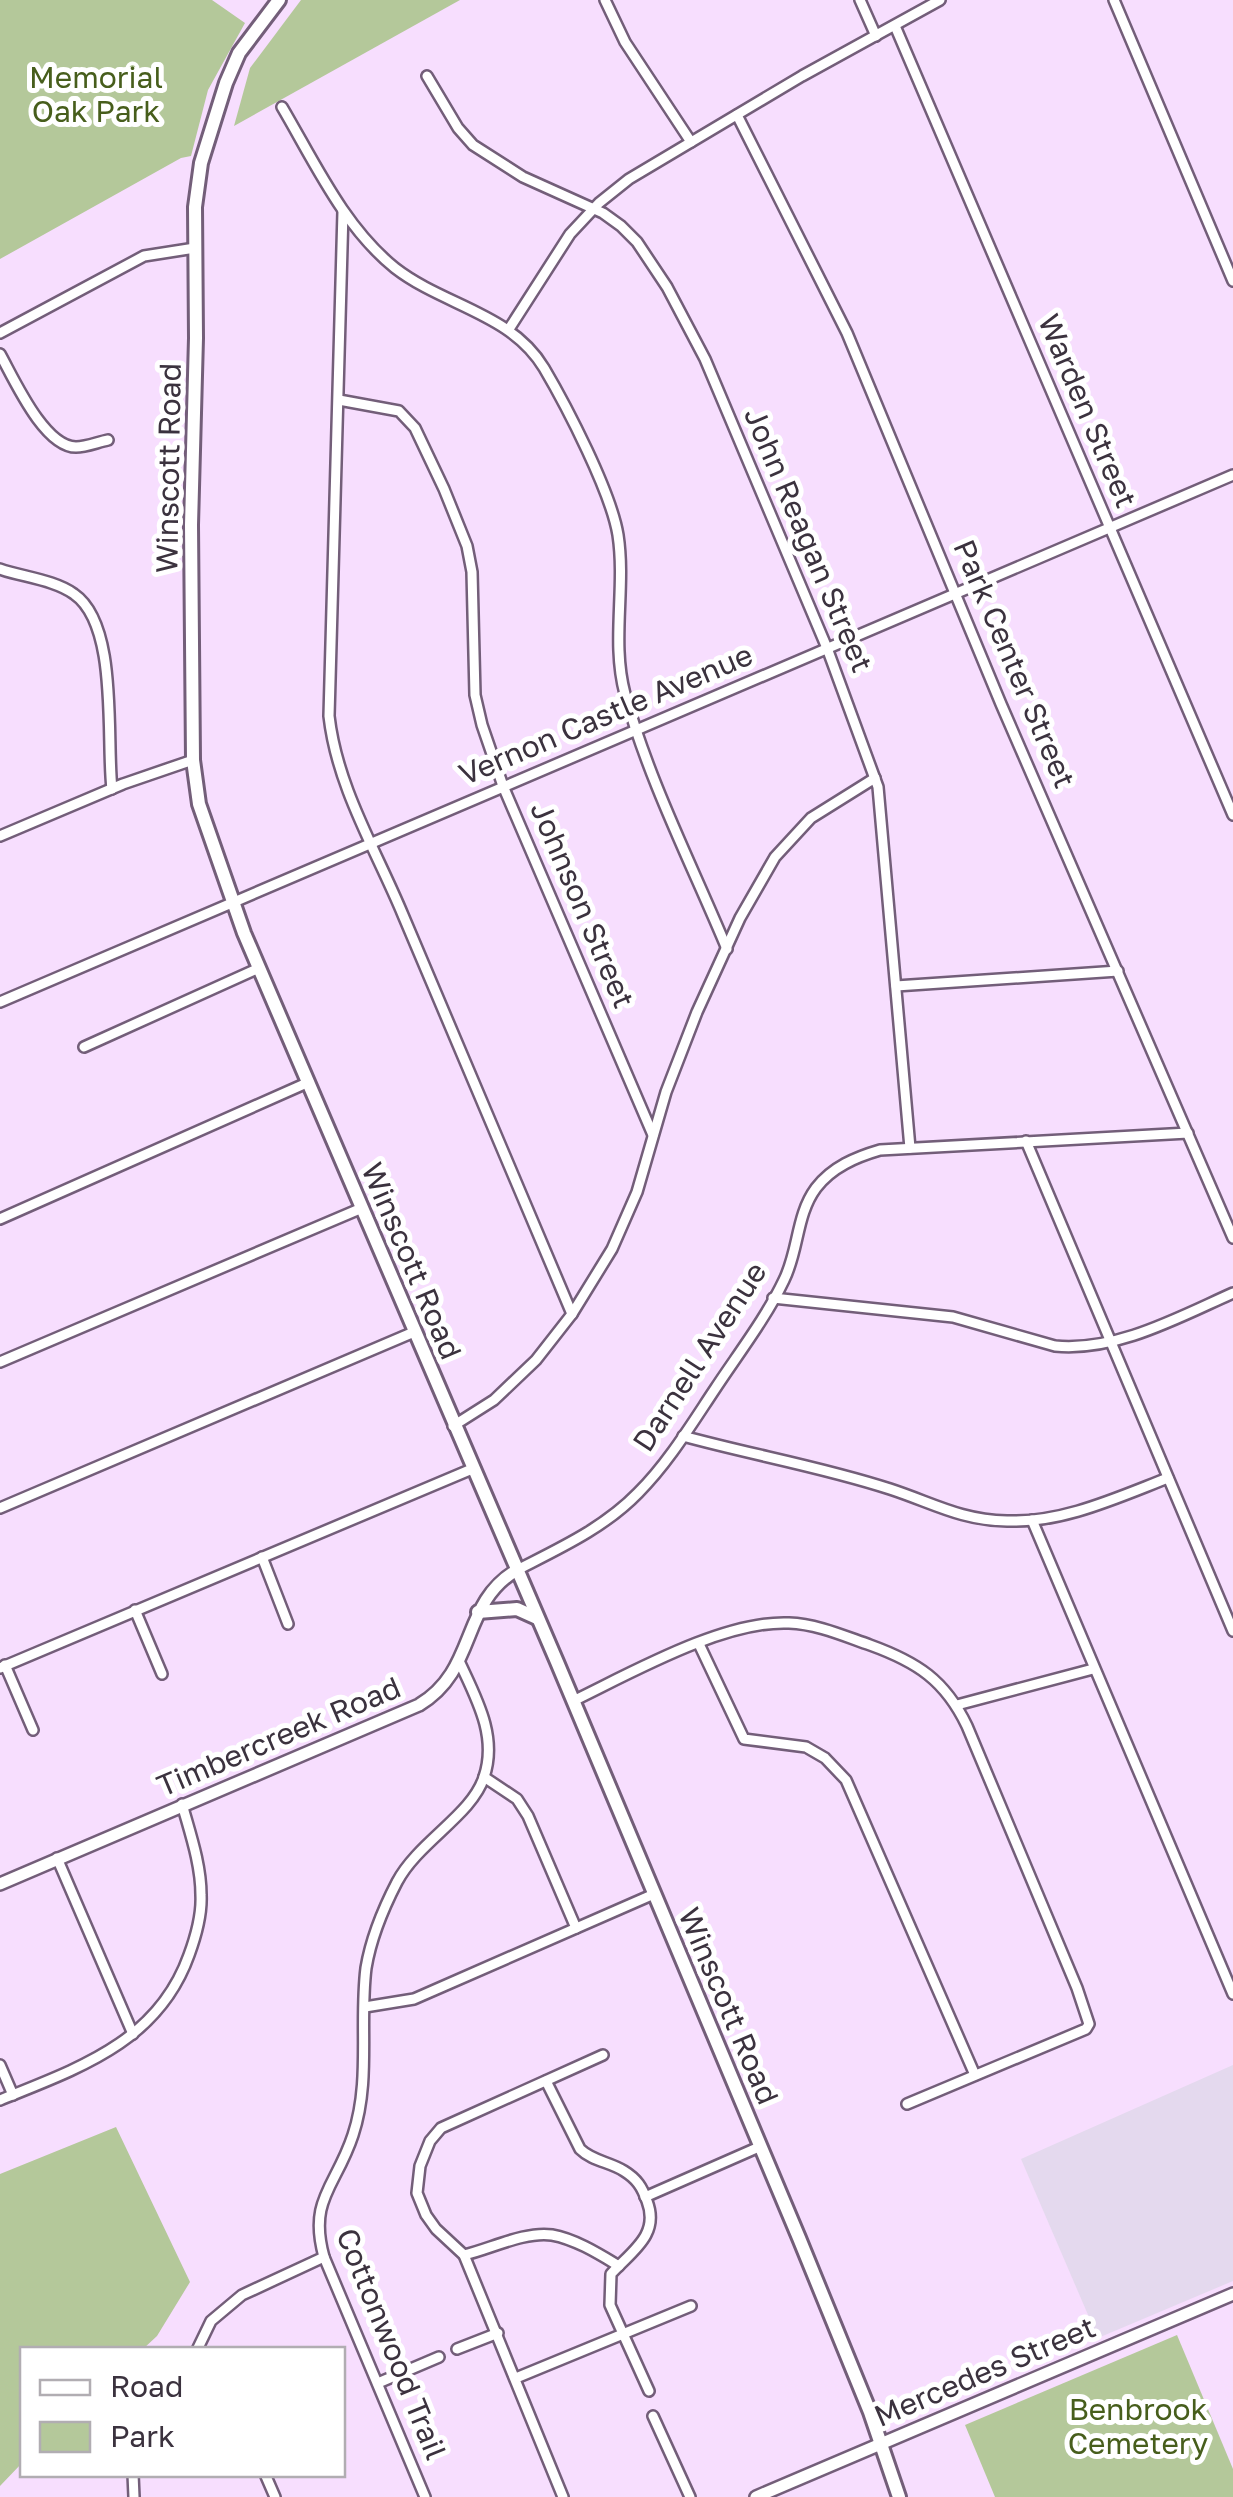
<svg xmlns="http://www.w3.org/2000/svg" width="1233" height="2497" font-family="'Golos Text',sans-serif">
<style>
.education{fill:#e4d9ee}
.green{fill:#b4c89a}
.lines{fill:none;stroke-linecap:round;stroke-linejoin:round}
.minor-casing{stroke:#735e79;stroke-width:14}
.tertiary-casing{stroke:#735e79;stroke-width:16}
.secondary-casing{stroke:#735e79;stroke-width:18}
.minor{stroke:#fff;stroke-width:9}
.tertiary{stroke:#fff;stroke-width:11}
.secondary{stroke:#fff;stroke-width:12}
.labels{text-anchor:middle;stroke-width:10;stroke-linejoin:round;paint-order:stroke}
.park-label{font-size:30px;fill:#475e1c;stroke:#fff}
.street-label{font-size:30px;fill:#3b323e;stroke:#fff}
</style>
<rect width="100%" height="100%" fill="#f7defe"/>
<path class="education" d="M1233,2065V2281L1098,2338L1021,2159Z"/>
<g class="green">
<path d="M0,0H212L245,23L208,90L191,156L181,158L0,259Z"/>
<path d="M301,0H460L234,126L250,68Z"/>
<path d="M116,2127L190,2282L157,2336L143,2349L22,2350V2463L0,2486V2174Z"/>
<path d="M1177,2335L1233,2469V2497H995L965,2425Z"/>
</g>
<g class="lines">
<g class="minor-casing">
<g id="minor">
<path d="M605,0L625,42L691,142"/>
<path d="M860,0L876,36"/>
<path d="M1114,0L1233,281"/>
<path d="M895,26L1233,815"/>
<path d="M427,76L458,128L473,145L523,177L603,213L621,226L637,242L667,287L705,359L827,648L878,787L910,1148"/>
<path d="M282,107C315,163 344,227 395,268C444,306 511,313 544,368C567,407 611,492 618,535C626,588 611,642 625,694C649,781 692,865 727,949"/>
<path d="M737,115L847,333L1001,704L1233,1238"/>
<path d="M343,211L329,716C337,787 376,850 403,915C459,1048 515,1181 572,1314"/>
<path d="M509,329L570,234L599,203L629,179L802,76L940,0"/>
<path d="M0,333L144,256L195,248"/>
<path d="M0,354C14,379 44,447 76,447C86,447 98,442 108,440"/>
<path d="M339,400L399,411L415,428L444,489L467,546L472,572L475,695L482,725L503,786L653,1135"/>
<path d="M0,569C23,577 55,580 74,594C119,625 106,739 112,789"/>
<path d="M0,836L123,784L193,760"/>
<path d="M896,986L1118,971"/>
<path d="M0,1002L1233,475"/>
<path d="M84,1047L259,968"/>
<path d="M1026,1141L1233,1631"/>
<path d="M0,1219L309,1082"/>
<path d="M773,1298L953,1317L1055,1346C1116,1352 1179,1317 1233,1293"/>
<path d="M0,1362L362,1208"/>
<path d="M453,1426L494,1400L536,1360L572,1314L612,1249L637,1192L666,1092L697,1012L740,918L775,857L811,818L875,778"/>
<path d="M683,1436C752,1455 823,1467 890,1489C933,1503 960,1520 1007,1521C1063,1523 1116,1498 1168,1478"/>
<path d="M0,1508L414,1332"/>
<path d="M1032,1520L1233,1994"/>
<path d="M262,1557L288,1624"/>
<path d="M517,1570C560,1548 604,1528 638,1493C668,1463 691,1425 715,1389C738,1354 766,1318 784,1280C799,1250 796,1215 816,1188C832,1167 856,1157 880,1150L1188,1133"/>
<path d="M135,1610L162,1674"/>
<path d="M699,1644L744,1739L806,1747L825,1758L846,1780L975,2075"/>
<path d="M5,1665L33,1730"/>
<path d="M0,1668L472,1469"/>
<path d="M573,1701C631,1673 724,1620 789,1623C817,1624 844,1636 870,1645C917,1662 945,1680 967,1726L1077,1988L1089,2024L1086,2029L907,2104"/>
<path d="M957,1705L1093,1669"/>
<path d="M484,1777L517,1799L528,1816L576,1928"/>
<path d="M57,1858L133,2034"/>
<path d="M365,2007L414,1999L654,1894"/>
<path d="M0,2065L13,2095"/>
<path d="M546,2081L580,2149C592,2161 610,2162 624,2171C637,2179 642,2187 647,2201C660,2235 632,2251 611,2274L610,2305L649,2391"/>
<path d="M0,2100C79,2068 158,2042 189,1955C196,1936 202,1915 201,1895C201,1864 190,1833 182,1804"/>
<path d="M645,2197L759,2147"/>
<path d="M464,2255C490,2249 525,2231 552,2235C575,2239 599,2254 619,2266"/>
<path d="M457,2349L498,2333"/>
<path d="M197,2350L211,2321L242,2295L324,2257"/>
<path d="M516,2378L691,2306"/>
<path d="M378,2383L439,2357"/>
<path d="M653,2416L690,2497"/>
<path d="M133,2474L134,2497"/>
<path d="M265,2474L275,2497"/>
<path d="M425,2497L324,2257C308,2199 336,2187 353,2135C371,2081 359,2024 366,1968C371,1938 383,1909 397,1882C418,1842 472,1815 484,1777C498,1736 476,1698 459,1661"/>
<path d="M563,2497L464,2255L436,2229L426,2215L417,2193L420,2166L430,2141L441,2128L603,2055"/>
</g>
</g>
<g class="tertiary-casing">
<g id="tertiary">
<path d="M0,1884L419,1705C478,1670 460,1603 517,1570"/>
<path d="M756,2497L1233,2294"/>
</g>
</g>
<g class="secondary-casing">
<g id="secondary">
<path d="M279,0L239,53L226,83L201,163L195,207L196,338L191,525L193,760L199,804L244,933L557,1662L799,2238L870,2412L899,2497"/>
<path d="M478,1612L517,1609L537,1618"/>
</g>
</g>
<use href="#minor" class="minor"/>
<use href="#tertiary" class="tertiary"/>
<use href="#secondary" class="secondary"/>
</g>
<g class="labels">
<g class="park-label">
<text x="96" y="88">Memorial<tspan x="96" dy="34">Oak Park</tspan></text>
<text x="1138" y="2420">Benbrook<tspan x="1138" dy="34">Cemetery</tspan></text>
</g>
<g class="street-label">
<text transform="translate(1087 411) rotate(67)" y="10">Warden Street</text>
<text transform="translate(169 468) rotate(-89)" y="10">Winscott Road</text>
<text transform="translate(808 540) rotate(67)" y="10">John Reagan Street</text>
<text transform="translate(1014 664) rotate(67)" y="10">Park Center Street</text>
<text transform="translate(606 715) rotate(-23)" y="10">Vernon Castle Avenue</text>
<text transform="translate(582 905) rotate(67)" y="10">Johnson Street</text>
<text transform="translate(411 1261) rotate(67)" y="10">Winscott Road</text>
<text transform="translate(700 1357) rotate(-57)" y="10">Darnell Avenue</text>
<text transform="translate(279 1737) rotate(-23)" y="10">Timbercreek Road</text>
<text transform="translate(728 2006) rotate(67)" y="10">Winscott Road</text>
<text transform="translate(391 2344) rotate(68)" y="10">Cottonwood Trail</text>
<text transform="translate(985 2372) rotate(-23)" y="10">Mercedes Street</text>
</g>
</g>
<rect x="20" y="2347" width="325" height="130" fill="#ffffff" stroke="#b1adb2" stroke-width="2.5"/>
<rect x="40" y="2380" width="50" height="15" fill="#ffffff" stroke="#b1adb2" stroke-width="2.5"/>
<text x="110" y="2397" font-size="30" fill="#3b323e">Road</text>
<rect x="40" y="2422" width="50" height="30" fill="#b4c89a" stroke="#b1adb2" stroke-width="2.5"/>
<text x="110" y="2447" font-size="30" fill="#3b323e">Park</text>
</svg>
